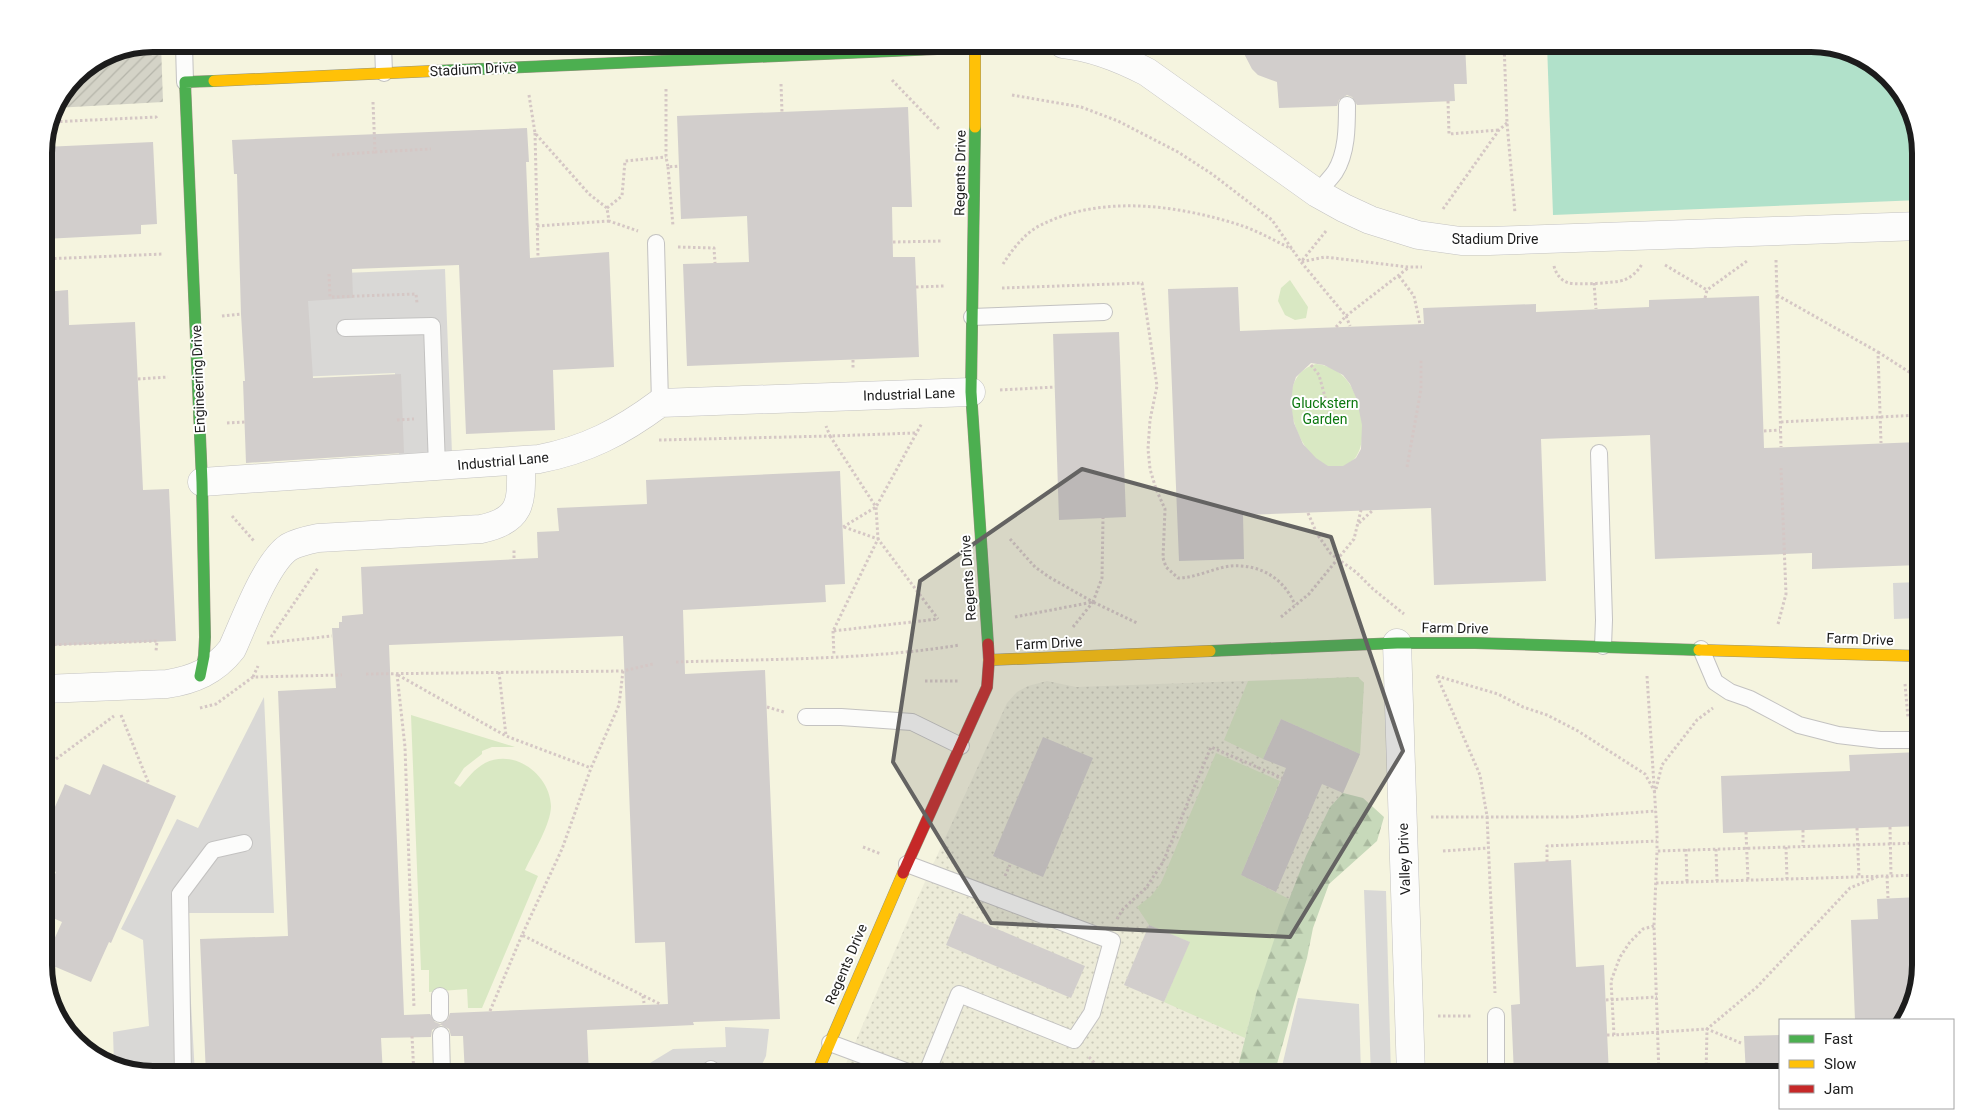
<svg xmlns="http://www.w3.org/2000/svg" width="1964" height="1119" font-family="Roboto,sans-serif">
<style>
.education{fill:#f5f4df}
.religious{fill:#d9d8d6}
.construction{fill:url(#construction-furrows)}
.farmland{fill:url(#farmland-dots)}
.grass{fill:#d9e8c3}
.forest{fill:url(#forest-firs)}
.pitch{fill:#b1e1ca}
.building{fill:#d2cecc;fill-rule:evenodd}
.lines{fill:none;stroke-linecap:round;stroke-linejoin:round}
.lane-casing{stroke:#c3c2c1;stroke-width:18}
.street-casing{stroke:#c3c2c1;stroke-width:29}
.fast-casing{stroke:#94937e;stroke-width:12}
.slow-casing{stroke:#94937e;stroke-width:12}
.jam-casing{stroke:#94937e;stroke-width:12}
.path{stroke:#d5c7c5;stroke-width:3;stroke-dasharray:2.5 2.5;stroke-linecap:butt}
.lane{stroke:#fcfcfb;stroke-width:16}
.street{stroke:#fcfcfb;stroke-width:28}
.fast{stroke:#4caf50;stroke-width:11}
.slow{stroke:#ffc107;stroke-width:11}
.jam{stroke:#c62828;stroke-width:11}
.marked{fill:#646362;fill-opacity:0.2;stroke:#646362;stroke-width:4;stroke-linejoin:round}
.labels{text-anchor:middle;stroke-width:4;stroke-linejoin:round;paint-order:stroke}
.street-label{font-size:14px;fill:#1c1c1c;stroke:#fff}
.park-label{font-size:14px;fill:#0d7810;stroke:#fff}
.rim{fill:none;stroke:#1c1c1c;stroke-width:6}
</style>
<defs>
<pattern id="construction-furrows" width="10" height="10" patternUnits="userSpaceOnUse" patternTransform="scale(1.25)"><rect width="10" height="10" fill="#d4d3c7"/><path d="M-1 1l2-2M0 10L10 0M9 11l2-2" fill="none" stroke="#b5b5aa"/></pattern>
<pattern id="farmland-dots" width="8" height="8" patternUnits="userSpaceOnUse" patternTransform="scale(1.25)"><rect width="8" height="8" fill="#ecebd8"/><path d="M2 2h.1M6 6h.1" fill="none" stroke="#cac9b9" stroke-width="1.8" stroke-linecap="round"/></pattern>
<pattern id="forest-firs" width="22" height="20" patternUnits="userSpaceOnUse" patternTransform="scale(1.25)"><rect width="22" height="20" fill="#c7d9ba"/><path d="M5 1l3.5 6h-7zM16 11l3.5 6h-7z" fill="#aaba9f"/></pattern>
</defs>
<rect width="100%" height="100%" fill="#ebe8e5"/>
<path class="education" d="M154,44H1810L1865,58L1902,93L1920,147V965L1905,1020H1780V1075H154L99,1061L62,1026L44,972V147L52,111L76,76L112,52Z"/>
<g class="religious">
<path d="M445,269L452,454L399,456L395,373L296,377L292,275Z"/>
<path d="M1920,582V618L1894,619L1893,583Z"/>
<path d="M264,697L274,913H186L195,1075H154L114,1065L113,1032L149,1026L143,940L121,929L177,819L198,828Z"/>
<path d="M1364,890L1386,891L1391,1075H1371Z"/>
<path d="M1298,998L1359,1004L1361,1075H1280Z"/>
<path d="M725,1027L769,1029L766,1056L757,1075H651L650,1063L673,1049L726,1047Z"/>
</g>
<path class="construction" d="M154,44H161L163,102L55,108L76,76L112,52Z"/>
<path class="farmland" d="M1358,677L1364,683L1360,754L1343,793L1330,807L1256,994L1236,1075H841L919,895L1007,703L1017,692L1028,686L1047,681L1076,687Z"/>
<g class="grass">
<path d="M1290,280L1308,307L1306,318L1295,320L1285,315L1278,301L1281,288Z"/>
<path d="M1316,364C1326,365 1336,369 1343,376C1360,392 1369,435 1357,455C1355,460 1350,462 1346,465C1308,487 1261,379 1316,364Z"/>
<path d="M1358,677L1364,683L1360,754L1281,719L1263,759L1224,740L1248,681Z"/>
<path d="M411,715L515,747H492L482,751V754L464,768L454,783L460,787C467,779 474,769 485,763C515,748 550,775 551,806C551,824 533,853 525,870L538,876L482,1008H468L467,989L429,992V970H421Z"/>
<path d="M1216,753L1280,781L1241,875L1289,899L1256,994L1245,1038L1164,1002L1189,942L1149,925L1137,907L1151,896L1161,883Z"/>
</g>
<path class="forest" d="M1343,793L1363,798L1384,817L1377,841L1329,884L1313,928L1307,958L1277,1064V1075H1236L1256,994L1279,925L1306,856L1330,807Z"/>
<path class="pitch" d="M1547,44H1810L1865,58L1902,93L1920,147V200L1553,215Z"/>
<g class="building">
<path d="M1239,44H1465L1467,84H1454L1455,101L1357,105L1352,97L1347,95L1339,100L1337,106L1279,108L1277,82L1258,75L1252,69Z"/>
<path d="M908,107L912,207H892L893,257H915L919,357L687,366L683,264L749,262L747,216L681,219L677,116Z"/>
<path d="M527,128L529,162H526L530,258L609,252L614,367L553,370L555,430L466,434L459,265L352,269L353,298L308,301L313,378L401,374L404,453L246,463L243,381H245L241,314L237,174H234L232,140Z"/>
<path d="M153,142L157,224L141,225V234L44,239V147Z"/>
<path d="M1238,287L1240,331L1424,324L1423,308L1536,304V312L1649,307V300L1759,296L1764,448L1920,442V565L1812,569V553L1655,559L1650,435L1541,439L1546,581L1434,585L1431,508L1243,515L1244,559L1179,561L1168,289ZM1311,363L1324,365L1343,375L1350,384L1357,400L1362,425L1361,449L1356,458L1343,466H1328L1316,458L1303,444L1294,423L1291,403L1293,386L1296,377Z"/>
<path d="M68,290L69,325L135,322L143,490L169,489L176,641L44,646V292Z"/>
<path d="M1119,332L1126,517L1059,520L1053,334Z"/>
<path d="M840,471L845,584L825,585L826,602L683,610L685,674L765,670L780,1019L693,1022L694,1025L587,1030L589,1075H465L463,1036H451L449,1029L441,1025L432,1030L431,1037L381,1038L383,1075H206L200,939L288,936L278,691L336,688L332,628H339V622H342V616L363,614L361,567L538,558L537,532L559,531L557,508L647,504L646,480ZM623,636L635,943L665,942L668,1004L450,1013L448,1019L440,1024L435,1022L430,1014L404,1015L389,645Z"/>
<path d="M1281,719L1360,754L1343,793L1322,784L1276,892L1241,875L1286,768L1263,759Z"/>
<path d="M1043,737L1093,758L1043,877L993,856Z"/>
<path d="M1920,752V826L1723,833L1721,776L1850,771L1849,755Z"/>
<path d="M103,764L176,796L111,943L109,942L91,982L44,962L62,922L44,914V899L56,872L44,866V832L65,784L90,795Z"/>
<path d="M1571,860L1576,967L1604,965L1609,1075H1514L1511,1005L1520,1004L1514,863Z"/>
<path d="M1920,897V965L1906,1020H1855L1851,920L1878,919L1877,899Z"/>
<path d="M959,913L1085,966L1071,998L946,945Z"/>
<path d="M1149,925L1190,942L1164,1002L1124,985Z"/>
<path d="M1780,1035V1075H1746L1744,1036Z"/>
</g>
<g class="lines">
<g class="lane-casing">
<g id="lane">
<path d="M184,44L185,82"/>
<path d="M383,44L384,73"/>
<path d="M1317,193C1323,186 1330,179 1335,172C1347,153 1347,127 1347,105"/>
<path d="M656,243L660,403"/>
<path d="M972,317L1104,312"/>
<path d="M345,328L432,326L437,467"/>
<path d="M1599,453L1604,620L1603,646"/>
<path d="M1701,649L1715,682L1730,692L1750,699L1799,725L1838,735L1880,740H1920"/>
<path d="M806,717H841L912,722L961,746"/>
<path d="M907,864L1112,941L1092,1013L1074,1040L959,994L926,1075"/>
<path d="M440,996V1014"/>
<path d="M1496,1016V1075"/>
<path d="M441,1035L442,1075"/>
<path d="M830,1043L916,1075"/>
<path d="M183,1075L180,894L213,850L244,843"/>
<path d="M709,1075L711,1069"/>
</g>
</g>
<g class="street-casing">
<g id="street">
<path d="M1063,44C1093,47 1120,58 1147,72L1317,193L1344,208L1370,220L1418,235L1461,241H1489L1920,226"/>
<path d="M202,482L539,459C586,450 621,432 660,403L971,392"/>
<path d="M1397,643L1411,1075"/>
<path d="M44,689L167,684C193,680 215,671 232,649C244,623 266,562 289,547C298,542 308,540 318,538L481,529C525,520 521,499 521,461"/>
</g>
</g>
<g class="fast-casing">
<g id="fast">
<path d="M433,71L937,49"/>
<path d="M975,127L971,392L988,644"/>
<path d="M1210,651L1397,643H1475L1699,650"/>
<path d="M200,676L204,656L205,637L202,482L185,82L214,81"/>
</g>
</g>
<g class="slow-casing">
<g id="slow">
<path d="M975,44V127"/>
<path d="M214,81L433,71"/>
<path d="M1699,650L1920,656"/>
<path d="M989,660L1210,651"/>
<path d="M816,1075L903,873"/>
</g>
</g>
<g class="jam-casing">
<g id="jam">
<path d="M937,49L1000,44"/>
<path d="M903,873L987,687L989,660L988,644"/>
</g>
</g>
<g class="path">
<path d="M1504,44L1507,123L1515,213"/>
<path d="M892,80L940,130"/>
<path d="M781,84L782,112"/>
<path d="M666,89V157L668,167L679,166"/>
<path d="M529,95L535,133L589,194L607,208L609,221L638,231"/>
<path d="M1012,95L1081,107L1118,121L1178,152L1212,174L1272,220L1301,262L1325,257L1408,267H1422"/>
<path d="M1448,101L1449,134L1499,130"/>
<path d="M373,102L375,152L431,149"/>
<path d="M50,122L156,117L157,119"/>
<path d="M535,133L538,257"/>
<path d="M332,155L375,152"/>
<path d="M668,167L673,226"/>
<path d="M607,208L622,196L625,161L666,157"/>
<path d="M1443,209L1499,130L1507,123"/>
<path d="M537,226L609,221"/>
<path d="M1326,231L1301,262L1346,316L1350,326"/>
<path d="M893,242L942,241"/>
<path d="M678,247L714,248L715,263"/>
<path d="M44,259L163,254"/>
<path d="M1776,260L1777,295L1878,352L1881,443"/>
<path d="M1003,264C1012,250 1024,234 1039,226C1100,194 1177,205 1240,225C1258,231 1275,241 1292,249"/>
<path d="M1665,265L1707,290"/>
<path d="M1554,266C1556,274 1561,281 1569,283C1578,285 1616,283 1624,280C1632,277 1638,271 1642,264"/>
<path d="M329,274L330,297L416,294L417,303"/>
<path d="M1399,276L1414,296L1420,324"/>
<path d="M1594,283L1596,309"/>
<path d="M916,287L944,286"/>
<path d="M1002,288L1142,283L1157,386L1150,420L1148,449L1150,469L1156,489L1165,509L1163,558L1166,567L1178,578C1196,578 1213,568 1231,566C1260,564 1284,578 1295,605"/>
<path d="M1777,296L1781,447"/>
<path d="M1705,298L1707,290L1747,261"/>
<path d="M222,316L241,314"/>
<path d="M1336,327L1346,316L1408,268"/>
<path d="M1878,352L1920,379"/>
<path d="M853,360V369"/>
<path d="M1311,365L1319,375L1330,415"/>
<path d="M138,379L168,377"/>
<path d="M1000,390L1055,387"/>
<path d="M397,420L414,419"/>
<path d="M1781,422L1920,415"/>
<path d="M227,423L245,422"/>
<path d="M1764,431L1780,430"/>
<path d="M915,433L830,436L876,507L878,539L833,631L938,619"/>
<path d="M659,440L830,436L826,426"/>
<path d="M1407,467L1421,389V359"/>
<path d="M1308,513L1317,534L1331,554L1356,572L1373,589L1404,614"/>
<path d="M232,516L254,541"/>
<path d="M1359,523L1373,510"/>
<path d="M843,527L876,507L922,423"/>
<path d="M844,527L878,539L938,619"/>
<path d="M1010,539L1035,567L1049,577L1093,602L1102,578L1103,518"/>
<path d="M514,558V548"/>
<path d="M1015,617L1093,602L1137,623"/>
<path d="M1281,617L1309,594L1354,539L1361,510"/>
<path d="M1778,624L1786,594L1781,468"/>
<path d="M1073,627L1093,602"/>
<path d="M833,631L834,656"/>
<path d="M271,637L318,568"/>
<path d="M267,643L332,636"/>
<path d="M44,645L157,641L156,651"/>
<path d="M676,662C770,659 867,660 960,645"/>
<path d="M623,671L619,705L591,768L562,849L522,935L660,1004"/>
<path d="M499,672L506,736"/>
<path d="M366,674L623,671L653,664"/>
<path d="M397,674L405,747L414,1008"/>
<path d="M398,675L506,736L591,768"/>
<path d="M1437,676L1480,775L1487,816L1495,993"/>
<path d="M1437,676L1498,694L1523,707L1547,715L1578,731L1645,774L1655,792"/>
<path d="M1647,676L1657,832V851"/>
<path d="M253,677L258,666"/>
<path d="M925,681H958"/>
<path d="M1905,684L1908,718"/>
<path d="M767,707L784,712"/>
<path d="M200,708L216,704L253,677L342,675"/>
<path d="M121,715L149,784"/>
<path d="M44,768L114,716"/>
<path d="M1656,789L1662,765L1697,720L1713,708"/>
<path d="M1431,817H1573L1656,811"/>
<path d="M1918,826L1920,866"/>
<path d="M1890,827L1891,876"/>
<path d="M1857,828L1859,877"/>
<path d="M1803,830V846"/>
<path d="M1746,832L1748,880"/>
<path d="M863,847L881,854"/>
<path d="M1786,847L1787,879"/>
<path d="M1686,849L1687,882"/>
<path d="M1716,849L1717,881"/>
<path d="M1443,851L1488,848"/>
<path d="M1547,862V846L1657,841"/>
<path d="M1005,876L1010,865"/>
<path d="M1887,876L1888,898"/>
<path d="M1656,883L1920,875"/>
<path d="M1117,919L1123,909L1146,888L1163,862L1211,747L1282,778"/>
<path d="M1654,926L1643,929L1630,942L1620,957L1611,981L1614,1035L1707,1029L1741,1043"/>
<path d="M643,996L644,1003"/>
<path d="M1606,1000L1657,997"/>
<path d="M490,1011L522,935"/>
<path d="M1438,1016H1472"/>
<path d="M1607,1035H1614"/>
<path d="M412,1036L414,1075"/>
<path d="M1089,1057L1103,1072L1102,1075"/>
<path d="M1103,1072L1111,1075"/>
<path d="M1659,1075L1654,926L1657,851L1920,843"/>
<path d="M1706,1075L1707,1029L1757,987L1850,888L1879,876"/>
</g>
<use href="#lane" class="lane"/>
<use href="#street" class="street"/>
<use href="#fast" class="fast"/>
<use href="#slow" class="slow"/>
<use href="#jam" class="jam"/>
</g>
<path class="marked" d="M1082,469L1331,537L1403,751L1290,937L991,923L893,762L920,581Z"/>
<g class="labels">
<g class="street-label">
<text transform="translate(473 69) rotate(-3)" y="5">Stadium Drive</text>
<text transform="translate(960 173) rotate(-89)" y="5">Regents Drive</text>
<text x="1495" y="244">Stadium Drive</text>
<text transform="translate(198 379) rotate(-92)" y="5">Engineering Drive</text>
<text transform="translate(909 394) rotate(-2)" y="5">Industrial Lane</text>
<text transform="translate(503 461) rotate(-5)" y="5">Industrial Lane</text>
<text transform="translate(968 578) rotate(-94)" y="5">Regents Drive</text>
<text transform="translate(1455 628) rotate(1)" y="5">Farm Drive</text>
<text transform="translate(1860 639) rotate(2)" y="5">Farm Drive</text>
<text transform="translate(1049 643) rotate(-3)" y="5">Farm Drive</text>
<text transform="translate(1404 859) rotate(-92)" y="5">Valley Drive</text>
<text transform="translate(846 964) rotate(-67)" y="5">Regents Drive</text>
</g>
<g class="park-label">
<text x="1325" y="408">Gluckstern<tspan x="1325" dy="16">Garden</tspan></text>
</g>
</g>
<path d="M0 0H1964V1119H0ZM153 52H1811A101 101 0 0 1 1912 153V965A101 101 0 0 1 1811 1066H153A101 101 0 0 1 52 965V153A101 101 0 0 1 153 52Z" fill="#fff" fill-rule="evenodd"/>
<path class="rim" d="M153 52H1811A101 101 0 0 1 1912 153V965A101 101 0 0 1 1811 1066H153A101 101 0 0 1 52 965V153A101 101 0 0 1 153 52Z"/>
<rect x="1779" y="1019" width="175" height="90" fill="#ffffff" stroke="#a4a4a4"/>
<rect x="1789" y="1035" width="25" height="8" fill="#4caf50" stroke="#a4a4a4"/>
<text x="1824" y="1044" font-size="15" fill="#1c1c1c">Fast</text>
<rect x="1789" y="1060" width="25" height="8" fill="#ffc107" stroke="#a4a4a4"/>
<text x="1824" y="1069" font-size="15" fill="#1c1c1c">Slow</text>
<rect x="1789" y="1085" width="25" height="8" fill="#c62828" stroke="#a4a4a4"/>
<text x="1824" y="1094" font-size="15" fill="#1c1c1c">Jam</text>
</svg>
